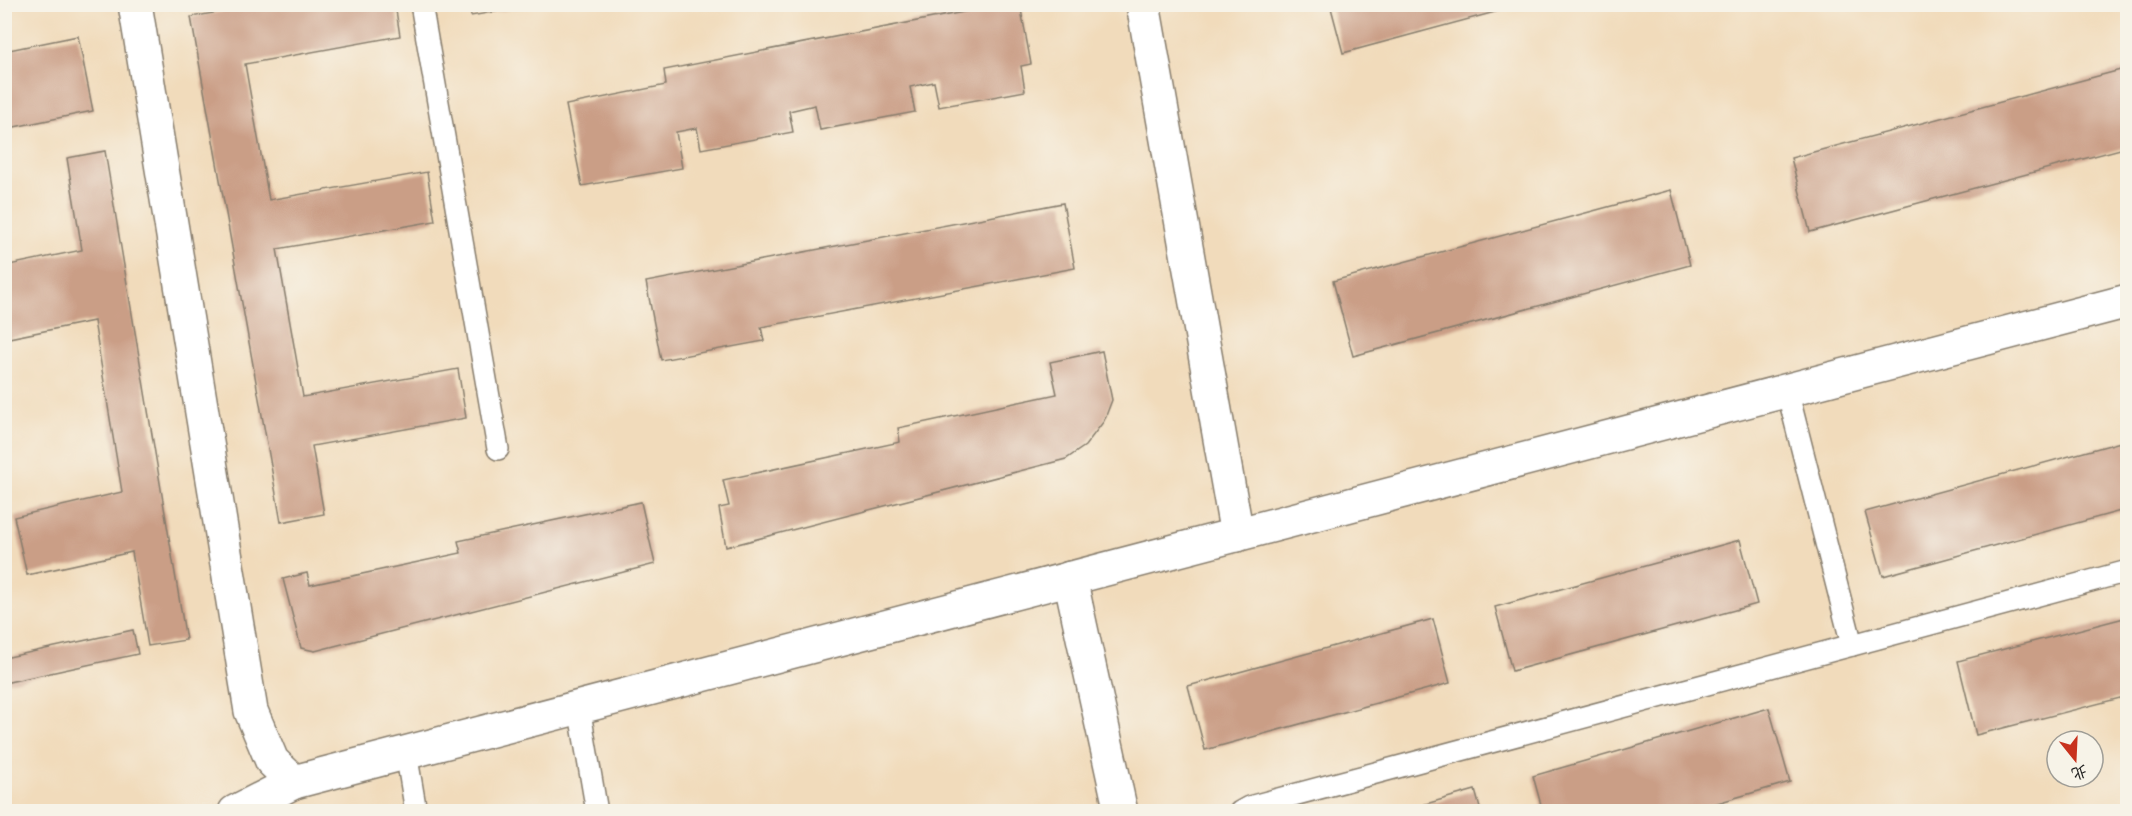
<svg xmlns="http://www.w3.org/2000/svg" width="2132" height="816" font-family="'Shantell Sans','LXGW WenKai TC',sans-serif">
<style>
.building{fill:#ca9e86}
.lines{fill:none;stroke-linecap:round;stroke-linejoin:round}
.lane-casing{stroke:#867c6c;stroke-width:24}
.street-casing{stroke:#867c6c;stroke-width:36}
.secondary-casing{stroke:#867c6c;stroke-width:36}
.lane{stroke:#fff;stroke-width:21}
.street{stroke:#fff;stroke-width:33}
.secondary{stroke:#fff;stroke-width:33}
</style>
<rect width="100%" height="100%" fill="#f7f3e8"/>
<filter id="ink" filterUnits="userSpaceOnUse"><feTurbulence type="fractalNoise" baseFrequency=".0167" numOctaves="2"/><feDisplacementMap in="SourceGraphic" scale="12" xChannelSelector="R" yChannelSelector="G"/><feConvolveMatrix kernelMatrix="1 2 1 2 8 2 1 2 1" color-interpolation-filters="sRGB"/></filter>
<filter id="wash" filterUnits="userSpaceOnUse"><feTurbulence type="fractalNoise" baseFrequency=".008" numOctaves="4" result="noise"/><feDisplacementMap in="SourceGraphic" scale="24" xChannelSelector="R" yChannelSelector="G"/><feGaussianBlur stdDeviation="1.35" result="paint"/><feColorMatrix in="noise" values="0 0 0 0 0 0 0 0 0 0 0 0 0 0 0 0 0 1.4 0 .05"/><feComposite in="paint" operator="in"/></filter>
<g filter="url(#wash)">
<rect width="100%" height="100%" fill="#f1dbbb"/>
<g id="blocks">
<g class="building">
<path d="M234,4H395L400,36L245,64L269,200L427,172L435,221L277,249L303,397L458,369L466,418L312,446L324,514L281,522L191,17L235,9Z"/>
<path d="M469,4H529V6L471,16Z"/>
<path d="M1005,4H1020L1031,64L1021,66L1025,91L939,107L934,82L910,87L915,112L820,130L815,105L789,111L793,132L701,149L697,128L676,132L682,168L582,186L566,105L666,85L664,70Z"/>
<path d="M1330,4H1521V5L1343,53Z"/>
<path d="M78,36L93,111L4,129V51Z"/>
<path d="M2128,68V147L1810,232L1791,158Z"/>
<path d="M105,151L186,640L148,646L132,552L27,575L14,517L122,492L94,321L4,339V266L82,250L67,158Z"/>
<path d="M1671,190L1690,265L1353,356L1333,281Z"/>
<path d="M1063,203L1075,268L761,327L764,341L661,360L646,282Z"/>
<path d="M1102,351L1112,400L1104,421L1085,446L1066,459L726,547L719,508L729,506L723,480L900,442L898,428L1057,394L1050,362Z"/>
<path d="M2128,440V509L1883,576L1865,512Z"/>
<path d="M641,502L655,564L315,651L301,648L283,579L307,573L310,585L461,553L458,541Z"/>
<path d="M1740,540L1757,604L1512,671L1495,607Z"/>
<path d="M2128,617V696L1976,735L1958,661Z"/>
<path d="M1433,619L1450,683L1205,750L1188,686Z"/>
<path d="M133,630L138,654L4,683V658Z"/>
<path d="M1769,708L1790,782L1686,812H1543L1533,776Z"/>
<path d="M1475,790L1481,812H1401V811Z"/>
</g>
</g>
</g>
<g filter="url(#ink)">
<use href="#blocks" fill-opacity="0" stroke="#867c6c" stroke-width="1.5"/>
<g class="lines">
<g class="lane-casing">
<g id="lane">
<path d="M421,4L498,449"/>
<path d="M1787,390L1852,645"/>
<path d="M579,707L597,812"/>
<path d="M406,752L416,812"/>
<path d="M1240,812L1249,807L2128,571"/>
</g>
</g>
<g class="street-casing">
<g id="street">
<path d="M1070,578L1121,812"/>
<path d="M235,812L294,782"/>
</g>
</g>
<g class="secondary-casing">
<g id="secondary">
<path d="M135,4L251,711L272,761L294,782L2128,301"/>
<path d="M1143,4L1237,535"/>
</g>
</g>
<use href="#lane" class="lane"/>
<use href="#street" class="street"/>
<use href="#secondary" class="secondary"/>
</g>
</g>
<rect width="2132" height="816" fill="none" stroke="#f7f3e8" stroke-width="24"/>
<g transform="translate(2075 759) rotate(162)"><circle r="28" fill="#f7f3e8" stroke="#9f9d96" stroke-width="1.5"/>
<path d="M0-4.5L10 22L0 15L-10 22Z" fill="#c8321e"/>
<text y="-9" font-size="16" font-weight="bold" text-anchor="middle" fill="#1c1c1c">北</text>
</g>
</svg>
